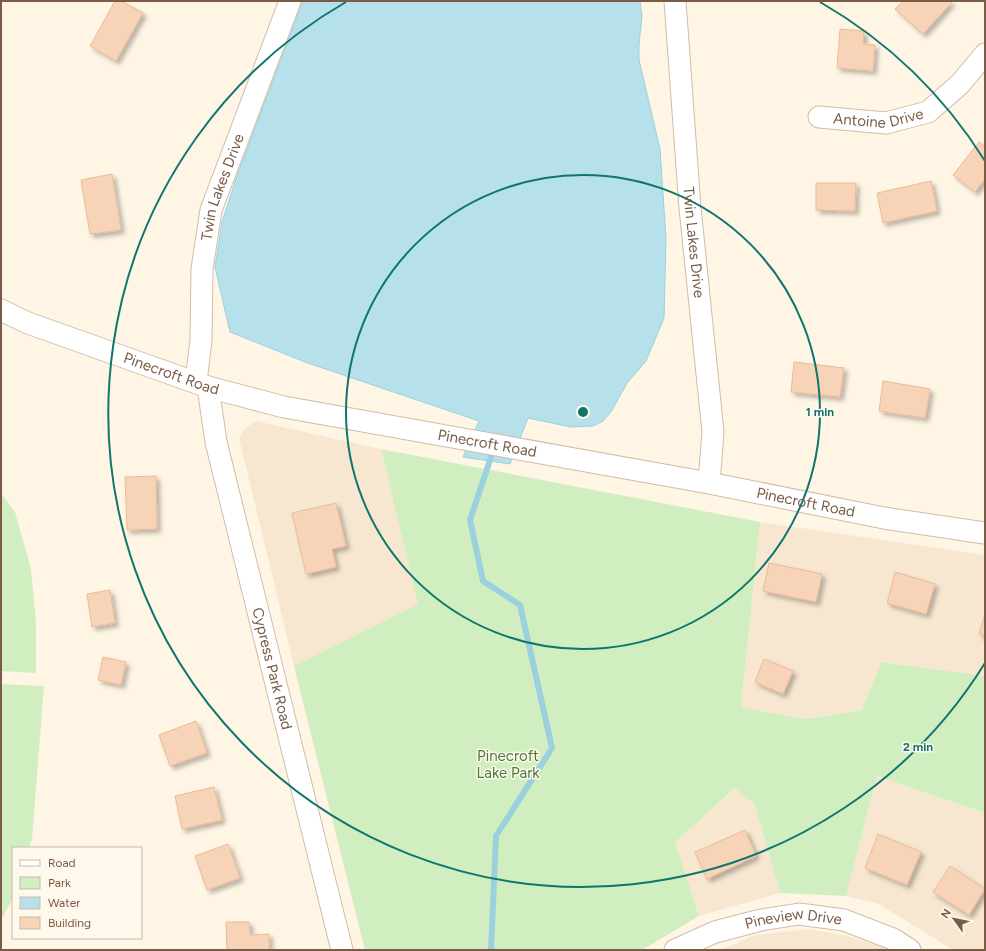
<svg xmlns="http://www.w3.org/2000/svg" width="986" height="951" font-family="Figtree,sans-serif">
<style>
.residential{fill:#f7e7d1}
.green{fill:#d1eec0}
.water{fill:#b6e1ea;stroke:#9bd1dd}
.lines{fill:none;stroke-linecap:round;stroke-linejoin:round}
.stream{stroke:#9bd1dd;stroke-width:6}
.building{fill:#f7d4b8;stroke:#ebba97;filter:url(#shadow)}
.minor-casing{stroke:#d1bca8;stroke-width:23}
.minor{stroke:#fff;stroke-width:21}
.ring{fill:none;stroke:#0f766e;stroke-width:2}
.labels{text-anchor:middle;stroke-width:3;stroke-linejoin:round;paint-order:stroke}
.street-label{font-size:15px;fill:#7a5b46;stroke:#fff8ec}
.park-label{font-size:15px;fill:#4b7b3a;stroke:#fff8ec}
.centre{fill:#0f766e;stroke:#fff8ec;stroke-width:2}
.ring-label{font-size:12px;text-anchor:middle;font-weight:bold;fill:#0f766e;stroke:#fff8ec;stroke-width:3;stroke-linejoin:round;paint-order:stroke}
</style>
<defs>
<filter id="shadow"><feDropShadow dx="3.5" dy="3.5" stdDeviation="2" flood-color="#0004"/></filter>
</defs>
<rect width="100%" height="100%" fill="#fff5e4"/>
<g class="residential">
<path d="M256,421L381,449L418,604L294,666L239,438L244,429Z"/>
<path d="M760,522L985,555V676L881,662L862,710L805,719L741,707Z"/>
<path d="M877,776L985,813V950H953L879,904L846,896Z"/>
<path d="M736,788L755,805L780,893L699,916L674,842Z"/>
<path d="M807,929L843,935L877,944L889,950H721L755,935Z"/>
</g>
<g class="green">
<path d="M381,449L760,522L741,707L805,719L862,710L881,662L985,676V813L877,776L846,896L780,893L755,805L735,788L675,842L699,916L642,950H365L294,666L418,604Z"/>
<path d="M1,493L15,512L31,569L36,622V673L1,671Z"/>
<path d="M1,684L44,686L32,839L29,848H13V898L1,920Z"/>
</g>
<path class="water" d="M303,1H640L642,16L639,44V60L660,149L666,239L664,318L646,361L627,383L611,412L603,421L593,426L571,427L528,418L510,464L463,457L479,421L305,362L230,332L215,267L222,222L238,173Z"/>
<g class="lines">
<path class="stream" d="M491,950L496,836L552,748L520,605L483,581L470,520L492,454"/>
</g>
<g class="building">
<path d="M115,1H121L143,13L116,61L90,46Z"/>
<path d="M903,1H950L952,2L923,34L895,9Z"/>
<path d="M840,29L864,31L863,44L875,45L873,71L837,68Z"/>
<path d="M979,142L985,146V179L975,192L953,175Z"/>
<path d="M112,174L121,230L90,234L81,180Z"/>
<path d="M931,181L937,211L883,223L877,193Z"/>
<path d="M816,183H856L855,211L816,210Z"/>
<path d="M794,362L844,368L840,397L791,392Z"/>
<path d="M883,381L930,389L925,418L879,411Z"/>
<path d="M156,476L157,529L127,530L125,477Z"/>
<path d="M336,503L346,546L332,549L336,567L306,574L292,513Z"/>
<path d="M769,563L822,574L816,602L763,591Z"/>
<path d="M895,572L935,584L926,614L887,603Z"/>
<path d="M110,590L115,623L92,627L87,594Z"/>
<path d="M985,614V636L979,634Z"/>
<path d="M103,657L126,662L121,685L98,680Z"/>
<path d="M764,659L793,671L783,694L755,682Z"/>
<path d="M196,721L207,753L170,766L159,735Z"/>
<path d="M214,787L222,820L182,829L175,796Z"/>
<path d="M745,830L756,856L707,879L695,852Z"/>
<path d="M878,834L921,852L907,885L865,868Z"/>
<path d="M228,844L240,878L207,890L195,856Z"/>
<path d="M950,866L985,889L969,915L933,892Z"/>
<path d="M226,922H249L250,935L269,934V950H227Z"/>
</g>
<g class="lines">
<g class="minor-casing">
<g id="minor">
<path id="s1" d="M675,1L690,208L713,432L709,483"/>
<path id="s2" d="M819,117L886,123L928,112L960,84L985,54"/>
<path id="s3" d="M1,310L28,323L208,387L284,407L709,483L884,518L985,533"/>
<path id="s4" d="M196,382L201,340L202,269L211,210L290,1"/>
<path id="s5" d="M208,387L216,442L342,950"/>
<path id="s6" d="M675,950L715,932L761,920L799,914L844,920L893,939L910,950"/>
</g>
</g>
<use href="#minor" class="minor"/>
</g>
<g class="ring">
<circle cx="583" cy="412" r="237"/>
<path d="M985 663A474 474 0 1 1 346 2M820 2A474 474 0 0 1 985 161"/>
</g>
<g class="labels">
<g class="street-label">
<text dy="5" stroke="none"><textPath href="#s2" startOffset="60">Antoine Drive</textPath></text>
<text dy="5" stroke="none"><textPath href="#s4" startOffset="198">Twin Lakes Drive</textPath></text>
<text dy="5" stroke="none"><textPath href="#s1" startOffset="242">Twin Lakes Drive</textPath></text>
<text dy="5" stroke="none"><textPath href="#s3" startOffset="182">Pinecroft Road</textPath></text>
<text dy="5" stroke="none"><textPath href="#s3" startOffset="506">Pinecroft Road</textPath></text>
<text dy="5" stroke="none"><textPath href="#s3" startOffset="830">Pinecroft Road</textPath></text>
<text dy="5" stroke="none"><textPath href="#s5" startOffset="289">Cypress Park Road</textPath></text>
<text dy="5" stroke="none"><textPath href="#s6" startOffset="124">Pineview Drive</textPath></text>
</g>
<g class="park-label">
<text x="508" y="761">Pinecroft<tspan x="508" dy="17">Lake Park</tspan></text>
</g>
</g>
<circle cx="583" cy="412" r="6" class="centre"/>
<g class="ring-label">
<text x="820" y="416">1 min</text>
<text x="918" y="751">2 min</text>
</g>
<rect width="986" height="951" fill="none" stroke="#7a5b46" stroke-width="4"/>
<rect x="12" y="847" width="130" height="92" fill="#fff8ec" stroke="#cab9aa"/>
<rect x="20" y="860" width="20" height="6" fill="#ffffff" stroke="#cab9aa"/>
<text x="48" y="867" font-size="12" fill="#7a5b46">Road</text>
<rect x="20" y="877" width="20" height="12" fill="#d1eec0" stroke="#cab9aa"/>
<text x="48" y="887" font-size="12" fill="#7a5b46">Park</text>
<rect x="20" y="897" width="20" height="12" fill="#b6e1ea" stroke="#cab9aa"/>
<text x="48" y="907" font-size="12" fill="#7a5b46">Water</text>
<rect x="20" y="917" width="20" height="12" fill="#f7d4b8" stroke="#cab9aa"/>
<text x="48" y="927" font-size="12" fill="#7a5b46">Building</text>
<g transform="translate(954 919) rotate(303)" stroke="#fff8ec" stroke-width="3" paint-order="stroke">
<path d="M0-3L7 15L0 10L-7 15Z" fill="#7a5b46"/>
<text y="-6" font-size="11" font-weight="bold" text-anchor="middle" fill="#7a5b46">N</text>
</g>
</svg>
